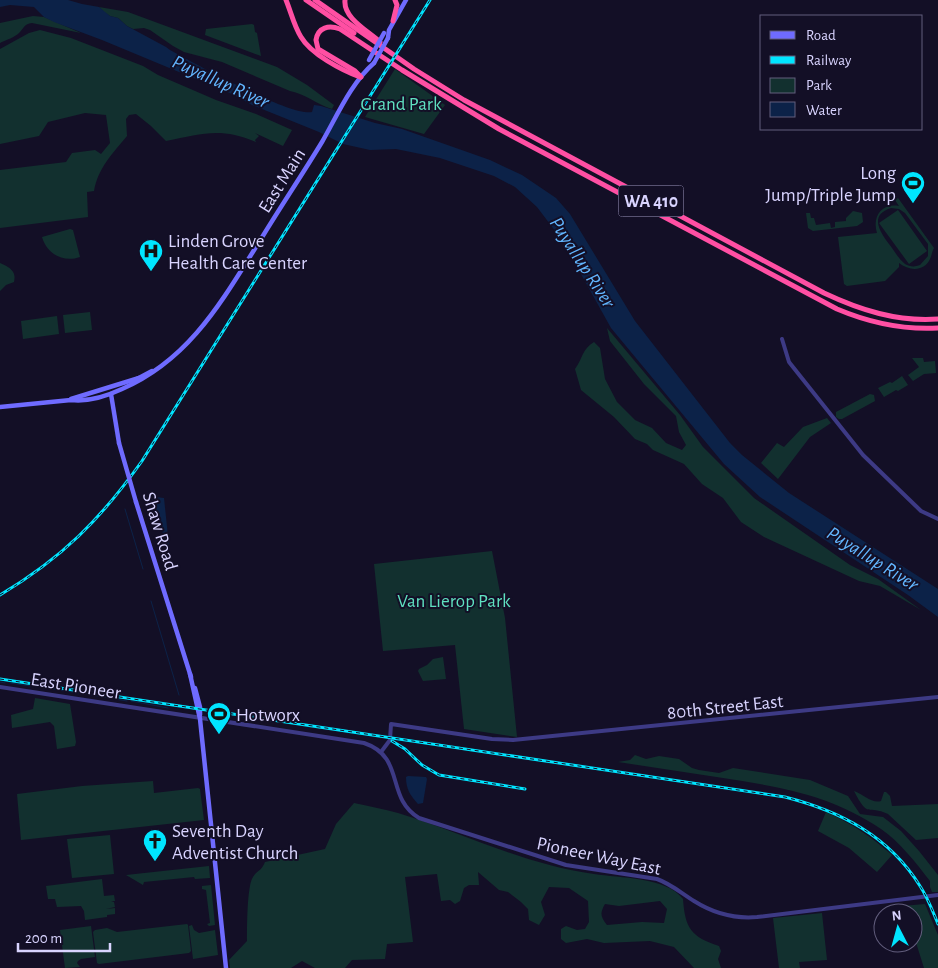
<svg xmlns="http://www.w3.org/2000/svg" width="938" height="968" font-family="'Alegreya Sans',sans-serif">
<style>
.green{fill:#12302f;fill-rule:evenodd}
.water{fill:#0c2248}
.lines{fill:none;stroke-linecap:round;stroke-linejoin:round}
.stream{stroke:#0c2248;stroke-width:1}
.tertiary{stroke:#3d3a85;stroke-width:4}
.secondary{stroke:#6f6bff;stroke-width:4.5}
.motorway{stroke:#ff4fa3;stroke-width:5}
.rail-casing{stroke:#00e5ff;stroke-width:3}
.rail{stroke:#130f26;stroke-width:1;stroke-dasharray:4;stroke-linecap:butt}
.secondary-bridge{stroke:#6f6bff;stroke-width:4.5}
.labels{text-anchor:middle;stroke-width:4;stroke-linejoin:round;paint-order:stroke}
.shield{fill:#130f26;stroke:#9e99be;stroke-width:1}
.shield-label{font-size:18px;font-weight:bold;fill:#d9d4ff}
.park-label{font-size:19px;fill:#5fe0c0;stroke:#130f26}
.poi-label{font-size:19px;fill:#d9d4ff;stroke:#130f26;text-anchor:start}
.street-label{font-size:19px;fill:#d9d4ff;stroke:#130f26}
.water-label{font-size:20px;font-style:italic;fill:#62b6ff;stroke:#130f26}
</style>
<rect width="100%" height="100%" fill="#130f26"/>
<g class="green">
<path d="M99,7L128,12L277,67L307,85L334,105L332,109C316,104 306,94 290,91L222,62L184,52L173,46L150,30L144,28L133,29L127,26L118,18L110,16L104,12Z"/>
<path d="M33,16L44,17L81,33L32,23C24,24 24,28 19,33C15,37 6,40 0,43V23Z"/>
<path d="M252,24L254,25L255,32L257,33L261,56L205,35L206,29Z"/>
<path d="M40,30L71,38L143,66L158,75L216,100L256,114L292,130L283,146L255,133L259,136L255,140L256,142C220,127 202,134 166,141L151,126L136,114L129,115L126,119L127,136C113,153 98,168 94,191L87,192L88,217L0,228V170L66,162L72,153L95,150L101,154L110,143L106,115L85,113L48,122L39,136L0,144V49L29,33Z"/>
<path d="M395,69L445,105L424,134L365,117Z"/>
<path d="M898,198L934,248C932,251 932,255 930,259C924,272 909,271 899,263V267L885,281L847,286L844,284L838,237L877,233C872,217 881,203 899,206L895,200ZM891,208L899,209L905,213L928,244V256L920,265C915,267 910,267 905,264C900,260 896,254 892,248C883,236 866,216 891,208Z"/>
<path d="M898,210L927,251L909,264L879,223Z"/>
<path d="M853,211L862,213L863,222L857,226L813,231L808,228L806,213H810L811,218H814L816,225L830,223L831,228L835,227V222L846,221V218Z"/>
<path d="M70,229L73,230L80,257C63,263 47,254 42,237Z"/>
<path d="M0,263C9,267 17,271 14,282L6,285L0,291Z"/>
<path d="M90,312L92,330L65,333L63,315Z"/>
<path d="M57,316L59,334L23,339L21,321Z"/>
<path d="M607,328L680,415L703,447L754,498L850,565L878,579L921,610L880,586L859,581L764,537L741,522L723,498L702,484L684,464L653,450L647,444L635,439L614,417L581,390L575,369C583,358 582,349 594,342L600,348L605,379L617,402L635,420L652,428L666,443L682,450L686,445L679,432L676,416L644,384L610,341Z"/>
<path d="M912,358H923L924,362L935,361L936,373L924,374L913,381L908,375L919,367Z"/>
<path d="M902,376L908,385L898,391L896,390L884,397L878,388L890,382L892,383Z"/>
<path d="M870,394L874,395L875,401L842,419H839L836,417V412Z"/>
<path d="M827,418L831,423L810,437L778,479L761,463L777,443L784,447L803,427Z"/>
<path d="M492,551L505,618L517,737L464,729L455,645L383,651L374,564Z"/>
<path d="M443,657L446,679L423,681L418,671L419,669L427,665L433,659Z"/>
<path d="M35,698L70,704L76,742L75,746L57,749L54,726L50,722L12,728L11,715L33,709Z"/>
<path d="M635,755L646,759L659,756L679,759L692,768L699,770L719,773L733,768L810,780L848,796L860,814L883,817L901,831L919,851L938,875V892H932L930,887V881C916,863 900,842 881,829C831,795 780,787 723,778C688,773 653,767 618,762L630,760Z"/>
<path d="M153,781L154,793L198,788L200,789L204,820L21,840L17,794L82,786Z"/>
<path d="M854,791C863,794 872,804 881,801L884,792H886L890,796L892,806L938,804V838L916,840L888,814C867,804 869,820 854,791Z"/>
<path d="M354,803C368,806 384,809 398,813C463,833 526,865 594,874C619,878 667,877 683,899C685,928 691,937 719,946L721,951L718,959L721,968H694L674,947L650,941L604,943L587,939L566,943L561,939V929L566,926L577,930L585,929L589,922L588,901L569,888L549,887L541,902L545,915L539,925L529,920L528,909L521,902L508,892L499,890L478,872L479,885H469L464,888L460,901L455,904L450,900L441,901L437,874L405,877L413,942L387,944L385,959L352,960L345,968H315L302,961L291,968H230L229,960L247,941C247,929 247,885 253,877C257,870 261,872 265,862L325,849L336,824ZM660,901L667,909L664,923L642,922L607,925C600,916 600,913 605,904L619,906Z"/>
<path d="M826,812C854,825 869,835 892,855L877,872L849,848L818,831Z"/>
<path d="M110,835L114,874L72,878L67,839Z"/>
<path d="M209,866L210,878L195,879L194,877L144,882L143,885L126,875Z"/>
<path d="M102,879L104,896L114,895L115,901H111L114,902L115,907L106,909L115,908V914L107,915V917L85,920L84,911L81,906L57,907L55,899H48L46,886Z"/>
<path d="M211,885L215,925L209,926L207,924L210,923L206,890L202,889V886Z"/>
<path d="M925,904L938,935V968H924L913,933V913H905L902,906Z"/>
<path d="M822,913L827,960L799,962L800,968H779L773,918Z"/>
<path d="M187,924L188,925L191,951L189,953L99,964L97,963L93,932L95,930L107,928L117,932Z"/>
<path d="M192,925L194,930L199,933L215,930L218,955L193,959L189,926Z"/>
<path d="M91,926L95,957L81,959L78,961L77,963L80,967L65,968L60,930Z"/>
</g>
<g class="water">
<path d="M0,0H68L82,4L99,7L110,16L118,18L127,26L166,47L170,50C194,63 291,117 312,112L314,105L321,106L375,123L402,129L490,160L522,175L556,198L570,214L635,321L730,443L742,455L789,493L938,589V617L908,595L760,497L724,464L611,328L562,240L537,207L515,187L494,176L440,158L396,149L370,150L343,144L319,132L252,105L232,94L102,40L54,22L44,17L34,7L10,5L0,7Z"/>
<path d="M155,497L164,498L169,546H167L152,500Z"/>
<path d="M408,776L426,777L427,779L423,803L418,804C410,795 406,789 406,777Z"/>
</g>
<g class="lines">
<g class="stream">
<path d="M125,509L143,569"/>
<path d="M151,601L179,695"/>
<path d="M0,682L5,683"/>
<path d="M10,683L86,694"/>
<path d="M91,695L127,701"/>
<path d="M131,701L168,708"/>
</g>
<g class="tertiary">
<path d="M782,339L789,362L863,455L921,511L938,519"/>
<path d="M0,687L364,743C406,757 385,798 419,818L566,865L657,879C671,884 681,893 694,901C713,913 734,919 757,917L938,895"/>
<path d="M381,752L390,740L391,724L492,739L513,740L938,697"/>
</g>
<g class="secondary">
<path d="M388,38L389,30L406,0"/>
<path d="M137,379L152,371"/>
<path d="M111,394L119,443"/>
<path d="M71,399L139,378"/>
<path d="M0,407L71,400C88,402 107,396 122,389C191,359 223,299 261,239C281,206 302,175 322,142C337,116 351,83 374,63"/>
<path d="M136,502L191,677"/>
<path d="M190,674L200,719L226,968"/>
<path d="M195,688L200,707V715"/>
</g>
<g class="motorway">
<path d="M286,0C291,12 294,26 301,37C311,54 341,70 360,77"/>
<path d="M306,0L354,33"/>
<path d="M315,0L414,69L464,100L824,293C860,310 897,322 938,319"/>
<path d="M345,0C343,18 368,31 380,42"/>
<path d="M393,21L397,5L395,0"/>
<path d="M361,77L355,71L318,49L316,40C318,27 329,25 340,29L402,70L499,129L837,309C870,323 902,330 938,328"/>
</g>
<g class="rail-casing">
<g id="rail">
<path d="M0,595C62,558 100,520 142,461L430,0"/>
<path d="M0,679L785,797C840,811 889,836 920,886C928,898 933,912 938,924"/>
<path d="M392,741L405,749L422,765L439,775L525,789"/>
</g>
</g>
<use href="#rail" class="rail"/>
<g class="secondary-bridge">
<path d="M369,60L384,33"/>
<path d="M374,63L388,38"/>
<path d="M119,443L136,502"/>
</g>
</g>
<defs>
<g id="stadium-pin" transform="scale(1.25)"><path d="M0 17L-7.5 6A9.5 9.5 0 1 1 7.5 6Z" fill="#00e5ff" stroke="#130f26"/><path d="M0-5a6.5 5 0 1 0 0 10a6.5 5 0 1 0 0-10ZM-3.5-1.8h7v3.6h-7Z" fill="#111"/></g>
<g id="hospital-pin" transform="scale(1.25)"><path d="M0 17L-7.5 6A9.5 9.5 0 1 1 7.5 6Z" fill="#00e5ff" stroke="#130f26"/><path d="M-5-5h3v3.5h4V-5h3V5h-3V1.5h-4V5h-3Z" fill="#111"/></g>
<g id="church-pin" transform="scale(1.25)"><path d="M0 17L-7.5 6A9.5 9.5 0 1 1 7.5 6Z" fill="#00e5ff" stroke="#130f26"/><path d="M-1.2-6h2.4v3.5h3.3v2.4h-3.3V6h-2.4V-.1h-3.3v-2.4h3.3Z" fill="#111"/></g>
</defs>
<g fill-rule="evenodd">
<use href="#stadium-pin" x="913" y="183"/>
<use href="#hospital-pin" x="151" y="251"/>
<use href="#stadium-pin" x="219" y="714"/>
<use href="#church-pin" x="155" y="841"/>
</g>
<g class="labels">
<rect class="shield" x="618.5" y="185.5" width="65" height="31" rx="4"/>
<g class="shield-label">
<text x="651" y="207">WA 410</text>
</g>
<g class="park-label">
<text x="401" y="110">Grand Park</text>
<text x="454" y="607">Van Lierop Park</text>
</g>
<g class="poi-label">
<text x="896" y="179" text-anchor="end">Long<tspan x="896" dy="22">Jump/Triple Jump</tspan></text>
<text x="168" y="247">Linden Grove<tspan x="168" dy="22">Health Care Center</tspan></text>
<text x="236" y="721">Hotworx</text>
<text x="172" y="837">Seventh Day<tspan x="172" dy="22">Adventist Church</tspan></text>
</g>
<g class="street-label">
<text transform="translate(281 180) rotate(-58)" y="7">East Main</text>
<text transform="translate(161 531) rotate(73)" y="7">Shaw Road</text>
<text transform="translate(76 685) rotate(9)" y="7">East Pioneer</text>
<text transform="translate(725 706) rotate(-6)" y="7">80th Street East</text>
<text transform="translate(599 855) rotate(12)" y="7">Pioneer Way East</text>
</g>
<g class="water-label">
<text transform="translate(221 81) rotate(24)" y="7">Puyallup River</text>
<text transform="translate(583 262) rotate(57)" y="7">Puyallup River</text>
<text transform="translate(873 558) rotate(32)" y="7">Puyallup River</text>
</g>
</g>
<rect x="760" y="15" width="162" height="115" fill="#130f26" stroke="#625e7d"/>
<rect x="770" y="31" width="25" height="8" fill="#6f6bff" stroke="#625e7d"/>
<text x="806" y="40" font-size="15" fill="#d9d4ff">Road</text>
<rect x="770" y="56" width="25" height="8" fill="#00e5ff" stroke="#625e7d"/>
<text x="806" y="65" font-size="15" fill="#d9d4ff">Railway</text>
<rect x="770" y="78" width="25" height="15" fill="#12302f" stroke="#625e7d"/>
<text x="806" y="90" font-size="15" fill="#d9d4ff">Park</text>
<rect x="770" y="102" width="25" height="15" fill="#0c2248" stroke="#625e7d"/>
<text x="806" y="115" font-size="15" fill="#d9d4ff">Water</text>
<g transform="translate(898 928) rotate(354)"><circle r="24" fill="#130f26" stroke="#625e7d"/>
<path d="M0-4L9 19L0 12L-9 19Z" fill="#00e5ff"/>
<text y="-8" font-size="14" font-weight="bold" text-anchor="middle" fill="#d9d4ff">N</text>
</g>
<path d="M18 943v8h92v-8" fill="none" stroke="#d9d4ff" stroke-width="2.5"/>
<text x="25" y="943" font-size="15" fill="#d9d4ff" stroke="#130f26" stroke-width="4" paint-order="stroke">200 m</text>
</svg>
